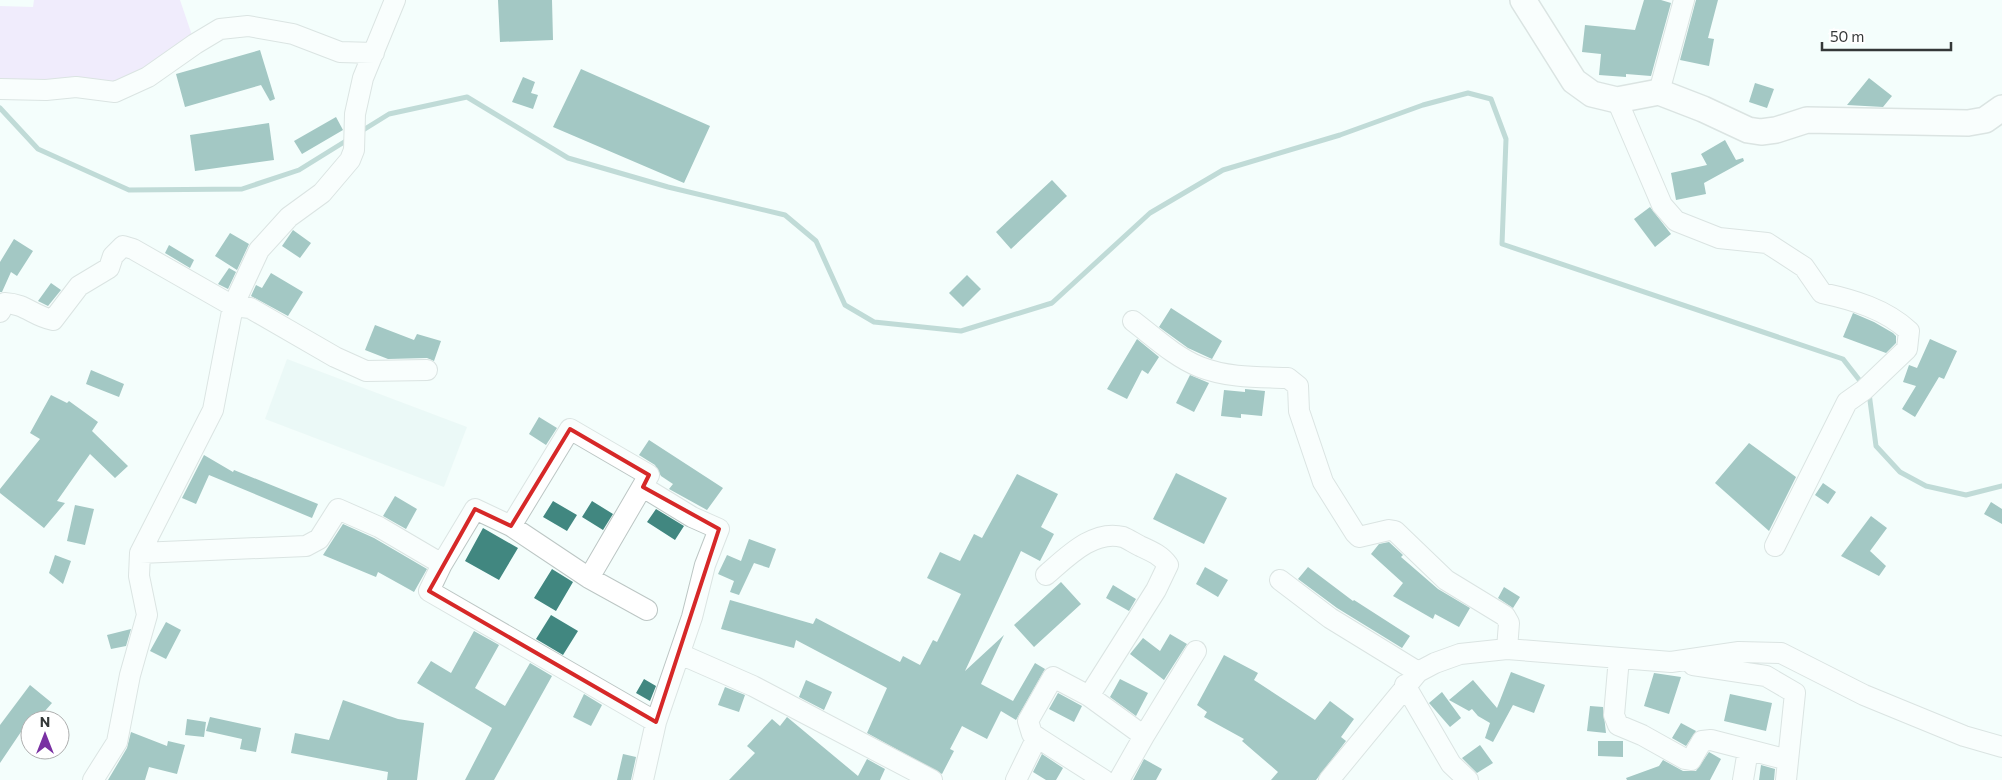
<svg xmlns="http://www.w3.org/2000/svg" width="2002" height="780" viewBox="0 0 2002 780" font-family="Commissioner,sans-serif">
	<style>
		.built { fill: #e1f4f1 }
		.green { fill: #ecd7fc }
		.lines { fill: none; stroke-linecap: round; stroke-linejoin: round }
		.stream { stroke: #80b2ac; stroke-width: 5 }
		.building { fill: #418780 }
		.minor-casing { stroke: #bcc6c4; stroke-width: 22 }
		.tertiary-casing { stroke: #bcc6c4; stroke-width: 28 }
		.minor { stroke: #fff; stroke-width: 20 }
		.tertiary { stroke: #fff; stroke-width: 25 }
		.marked { fill: none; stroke: #d62828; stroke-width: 4; stroke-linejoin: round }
	</style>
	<rect width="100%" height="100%" fill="#f4fefc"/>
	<!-- built -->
	<path class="built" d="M287 359 467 427 444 487 265 419Z"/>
	<!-- green -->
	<path class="green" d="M34 0H180L195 44 115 92 0 84V6L33 7Z"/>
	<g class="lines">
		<!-- stream -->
		<path class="stream" d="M0 108 38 149 129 190 242 189 299 170 349 139
			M360 132 389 114 467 97 568 158 668 187 785 215 816 241 845 305 874 322 961 331 1052 303 1150 213 1223 170 1340 135 1423 105 1468 93 1491 99 1506 139 1502 244 1843 359 1864 386
			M1869 393 1876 446 1900 472 1926 486 1966 495 2002 486"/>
	</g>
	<!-- building -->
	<path class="building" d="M498 0H552L553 40 500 42Z
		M1644 0H1661L1671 3 1651 76 1626 74V77L1599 75 1601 54 1582 52 1585 25 1635 30Z
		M1696 0H1718L1708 38 1714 39 1709 66 1680 60Z
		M260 50 275 99 270 101 261 85 185 107 176 74Z
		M581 69 710 126 684 183 553 127Z
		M523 77 535 82 531 93 538 95 533 109 512 102Z
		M1869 78 1892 96 1883 107 1847 105Z
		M1755 83 1774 89 1767 108 1749 102Z
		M336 117 343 130 302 154 294 141Z
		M269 123 274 160 195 171 190 135Z
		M1725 140 1736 160 1743 158 1744 161 1704 183 1706 194 1676 200 1671 173 1707 165 1701 154Z
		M1052 180 1067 196 1011 249 996 232Z
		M1650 207 1671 234 1655 247 1634 219Z
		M293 230 311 243 300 258 282 246Z
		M230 233 249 244 237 270 215 256Z
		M14 239 33 251 17 276 11 272 2 292H0V262Z
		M169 245 194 260 190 268 165 253Z
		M229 268 236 272 228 289 218 284Z
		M271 273 303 292 288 316 251 296 256 285 262 288Z
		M967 275 981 289 963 307 949 293Z
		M51 283 61 290 48 306 38 301Z
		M1171 308 1222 341 1212 359 1188 348 1159 327Z
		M1853 313 1874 322 1893 333 1896 336V343L1886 353 1843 337Z
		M375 325 414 340 417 334 441 341 434 361 427 358 388 359 365 350Z
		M1137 339 1159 357 1148 374 1142 370 1127 399 1107 389Z
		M1930 339 1957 351 1944 379 1939 377 1915 417 1902 409 1916 386 1903 382 1909 365 1917 368Z
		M91 370 124 384 119 397 86 384Z
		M1190 375 1209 383 1194 412 1176 403Z
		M1245 389 1265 391 1262 416 1241 414V418L1221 416 1224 390 1245 392Z
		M51 395 67 403 69 401 98 422 92 431 128 466 115 478 90 454 57 501 65 503 44 528 0 493V489L40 439 30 433Z
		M539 417 557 428 546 445 529 434Z
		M649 440 723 488 707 510 669 489 673 484 661 476 655 465 639 455Z
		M1749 443 1796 477 1769 531 1715 483Z
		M204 455 233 472 234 470 318 504 312 518 209 475 196 504 182 498Z
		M1176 473 1227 498 1204 544 1153 519Z
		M1017 474 1058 494 1041 527 1054 534 1040 561 1021 551 965 671 1004 635 981 684 1013 701 1035 663 1045 669 1016 720 1001 711 987 739 962 726 950 749 954 751 942 774 867 733 887 688 796 640 794 648 721 629 730 600 813 624 816 618 900 662 903 656 920 665 933 640 937 642 961 594 927 578 940 552 960 561 974 534 982 538Z
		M1823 483 1836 492 1828 504 1815 495Z
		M395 496 417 509 406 529 383 516Z
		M553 501 577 515 567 531 543 517Z
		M592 501 613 514 603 530 582 517Z
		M1991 502 2002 509V524L1984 514Z
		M75 505 94 509 85 545 67 541Z
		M656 509 684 526 675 540 647 522Z
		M1871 516 1887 528 1870 551 1886 566 1879 576 1841 556Z
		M343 524 374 538 427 569 414 592 378 572 376 577 323 555Z
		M483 528 518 548 499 580 465 561Z
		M749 539 776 549 769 568 754 563 739 595 730 592 734 581 718 574 727 555 741 561Z
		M1389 542 1403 555 1401 557 1438 589 1470 608 1459 627 1435 614 1433 619 1393 596 1403 583 1371 554 1379 544Z
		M55 555 71 561 63 584 49 573Z
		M1205 567 1228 580 1218 597 1196 584Z
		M1308 567 1353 601 1354 600 1410 636 1402 648 1337 608 1298 579Z
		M552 569 573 582 556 611 534 598Z
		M1061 582 1081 604 1034 647 1014 625Z
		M1113 585 1136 599 1129 611 1106 598Z
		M1504 587 1520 597 1513 608 1498 598Z
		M551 615 578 631 563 655 536 639Z
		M166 622 181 630 166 659 150 651Z
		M131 629 126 646 111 649 107 635Z
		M474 631 499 645 475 688 505 706 530 663 552 676 494 780H465L492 728 417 683 431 661 451 673Z
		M1170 634 1187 644 1164 680 1130 654 1143 638 1160 651Z
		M1224 655 1258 673 1254 680 1315 720 1330 701 1354 719 1341 737 1346 741 1316 780H1271L1278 772 1242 741 1244 739 1204 717 1207 712 1197 705Z
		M1511 672 1545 685 1534 713 1513 705 1493 742 1485 738 1490 723 1478 716 1472 709 1469 711 1449 700 1473 680 1497 708Z
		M1654 673 1681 677 1669 714 1644 706Z
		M644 679 656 686 650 701 636 693Z
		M1120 679 1148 693 1136 716 1110 697Z
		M806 680 832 692 824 710 799 697Z
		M30 685 52 703 37 720H31V717L0 763V725Z
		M725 687 745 695 739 712 718 705Z
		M1442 692 1461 718 1450 727 1429 703Z
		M1058 693 1082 706 1074 722 1049 709Z
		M584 694 602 705 591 726 573 717Z
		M1730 694 1772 703 1766 731 1724 721Z
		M343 700 398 719 424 723 417 780H387L388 772 291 753 295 733 329 740Z
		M1590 706 1603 707 1606 733 1587 731Z
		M210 717 261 728 256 752 240 749 242 739 206 731Z
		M787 717 858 776 867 759 885 769 880 780H729L755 753 747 746 772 719 780 726Z
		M187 719 206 722 204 737 185 735Z
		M1681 723 1696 731 1686 746 1672 738Z
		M131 732 167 746 168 741 185 745 177 774 149 767 145 780H108L127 748Z
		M1598 741H1623V757L1598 756Z
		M1480 745 1493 763 1477 773 1462 758Z
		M1709 752 1721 759 1710 780H1627L1626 778 1659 766 1663 760 1683 771H1696Z
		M623 754 636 757 631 780H617Z
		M1042 754 1063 768 1056 780H1046L1033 772Z
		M1144 759 1162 769 1156 780H1133Z
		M1761 765 1775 769 1774 780H1759Z"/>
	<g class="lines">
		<!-- minor casing -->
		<g class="minor-casing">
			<path id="minor" d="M0 89 46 90 76 87 115 92 148 77 195 44 220 29 248 26 293 34 340 52 374 53
				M1659 92 1684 0
				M1617 100 1662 205 1676 221 1719 238 1767 243 1804 267 1822 293C1854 300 1885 309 1909 331L1907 349 1864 390 1847 402 1775 546
				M0 312 5 303C26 304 33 316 53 320L79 286 109 268 113 256 123 246 133 249 233 306 250 308 335 357 366 371 427 370
				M1133 321C1154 337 1175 357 1200 367 1228 378 1258 377 1288 378L1298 386 1299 411 1323 482 1355 533 1359 537 1389 530 1395 531 1446 580 1505 616 1509 623 1507 649
				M643 487 692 517 719 529 705 565 692 617 656 722 643 780
				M511 526 570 429 649 475 589 578
				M140 553 306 546 319 539 338 509 379 527 442 564 429 591 656 722
				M442 564 475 509 511 526 589 578 647 610
				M1046 575C1066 558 1093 529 1123 537 1128 539 1134 543 1140 546 1151 551 1161 555 1168 565L1156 590 1089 696
				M1280 580 1330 618 1418 672
				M680 654 753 686 932 780
				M1619 658 1614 715 1618 725 1642 735 1685 759 1691 760 1702 741 1711 740 1788 760
				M1693 665 1766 676 1795 693 1786 780
				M1405 685 1451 764 1468 780
				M93 780 117 742 130 675 147 615 139 576 140 553 213 410 233 306 259 250 289 217 322 193 350 160 354 150 355 114 363 78 395 0
				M1016 780 1037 737
				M1104 780 1032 734 1028 721 1053 677 1089 696 1144 736 1196 651
				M1119 780 1144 736
				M1329 780 1418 672 1435 663 1460 654 1507 649 1671 662 1739 652 1781 653 1864 695 1964 736 2002 747
				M1743 780 1748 750"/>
		</g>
		<!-- tertiary casing -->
		<g class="tertiary-casing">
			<path id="tertiary" d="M1523 0 1574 81 1592 94 1617 100 1659 92 1703 109 1748 130 1761 132 1776 130 1807 120 1968 123 1985 120 2002 108"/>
		</g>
		<!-- minor -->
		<use href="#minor" class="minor"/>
		<!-- tertiary -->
		<use href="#tertiary" class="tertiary"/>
	</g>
	<!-- marked area -->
	<path d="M0 0H2002V780H0ZM570 429 649 475 643 487 719 529 656 722 429 591 475 509 511 526Z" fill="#f4fefc" fill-opacity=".55" fill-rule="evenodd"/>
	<path class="marked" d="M570 429 649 475 643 487 719 529 656 722 429 591 475 509 511 526Z"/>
	<!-- north arrow -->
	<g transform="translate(45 735)"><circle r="24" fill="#ffffff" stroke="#aeafaf"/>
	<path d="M0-4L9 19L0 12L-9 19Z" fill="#7930a2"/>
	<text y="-8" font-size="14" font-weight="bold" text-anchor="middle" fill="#343838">N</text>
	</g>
	<!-- scale -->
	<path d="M1822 42v8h129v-8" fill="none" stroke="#343838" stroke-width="2.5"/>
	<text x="1830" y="42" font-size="15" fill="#343838" stroke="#ffffff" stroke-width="4" paint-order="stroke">50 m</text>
</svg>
